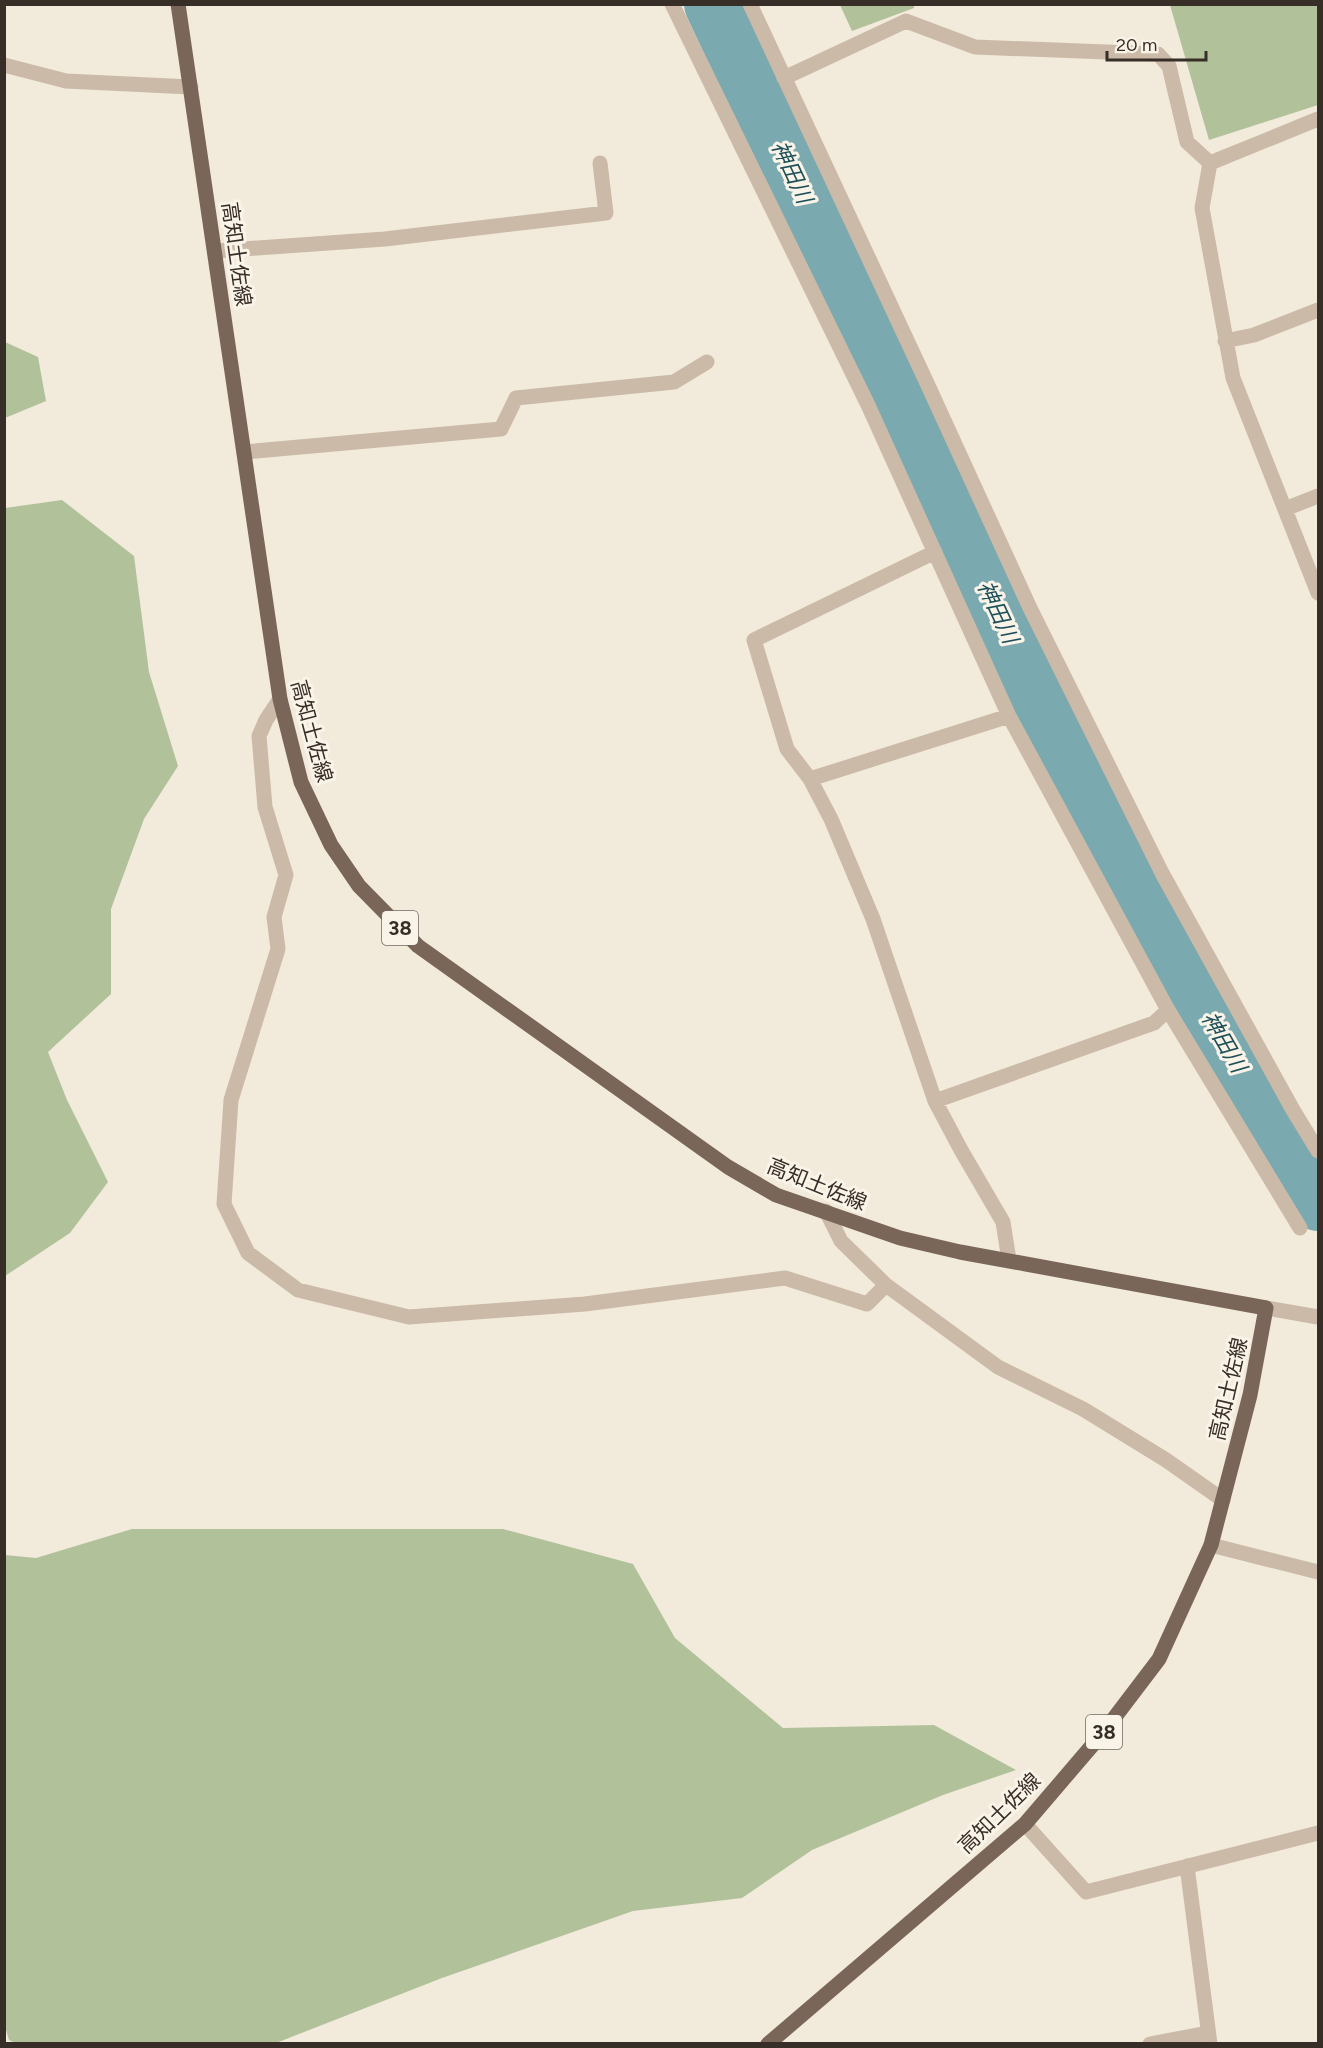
<svg xmlns="http://www.w3.org/2000/svg" width="1323" height="2048" viewBox="0 0 1323 2048" font-family="Figtree,'Noto Sans JP',sans-serif">
	<style>
		.green { fill: #b1c29b }
		.lines { fill: none; stroke-linecap: round; stroke-linejoin: round }
		.river { stroke: #7aa9b0; stroke-width: 60 }
		.minor { stroke: #cbbaa7; stroke-width: 15 }
		.major { stroke: #796659; stroke-width: 15 }
		.labels { text-anchor: middle; dominant-baseline: central; stroke-width: 6; stroke-linejoin: round; paint-order: stroke }
		.shield { fill: #faf3e8; stroke: #726962; stroke-width: 1.5 }
		.shield-label { font-size: 20px; font-weight: bold; fill: #372e28 }
		.street-label { font-size: 21px; fill: #372e28; stroke: #faf3e8 }
		.water-label { font-size: 22px; font-style: italic; fill: #1d5059; stroke: #faf3e8 }
	</style>
	<rect width="100%" height="100%" fill="#f2eadb"/>
	<!-- green -->
	<path class="green" d="M840 5H914V8L852 31Z
		M1170 5H1318V105L1209 140Z
		M5 342 38 357 46 401 5 418Z
		M62 500 134 556 149 672 178 766 144 819 111 909V994L48 1052 67 1100 108 1182 70 1233 5 1276V508Z
		M132 1529H503L633 1564 675 1638 783 1728 934 1725 1016 1770 943 1795 812 1850 742 1898 633 1911 442 1978 276 2043H15L9 2040 4 2023 5 1555 36 1558Z"/>
	<g class="lines">
		<!-- river -->
		<path class="river" d="M714 4 1049 723 1208 1015 1318 1201"/>
		<!-- minor -->
		<path class="minor" d="M672 4 868 405 1009 716
			M750 4 926 381 1030 608 1162 873 1293 1110 1318 1151
			M4 65 66 81 191 87
			M784 78 906 21 975 47 1158 54 1169 66 1187 142 1210 163
			M1318 119 1210 163 1202 208 1233 378 1318 593
			M215 251 385 239 606 213 600 163
			M1225 341 1254 335 1318 310
			M244 452 501 429 516 398 674 382 707 362
			M1285 509 1318 496
			M935 552 754 640 787 749 810 779 831 819 873 919 935 1101 961 1150 1003 1222 1009 1260
			M280 699 266 720 259 736 265 807 286 875 274 917 278 949 231 1100 224 1204 248 1253 298 1290 409 1317 585 1304 785 1278 867 1304 886 1285
			M810 779 1009 716 1168 1010 1300 1228
			M935 1101 1154 1023 1168 1010
			M826 1211 841 1241 886 1285 998 1367 1083 1409 1166 1460 1223 1500
			M1266 1308 1318 1317
			M1211 1545 1318 1572
			M1025 1824 1086 1892 1318 1833
			M1187 1866 1210 2044
			M1150 2044 1208 2033"/>
		<!-- major -->
		<path class="major" d="M178 4 280 699 301 782 331 845 359 886 418 946 728 1167 776 1195 900 1238 960 1252 1266 1308 1250 1395 1211 1545 1159 1659 1102 1734 1025 1824 768 2044"/>
	</g>
	<g class="labels">
		<!-- shield labels -->
		<g class="shield">
			<rect x="382" y="911" width="36" height="34" rx="4.5"/>
			<rect x="1086" y="1715" width="36" height="34" rx="4.5"/>
		</g>
		<g class="shield-label">
			<text x="400" y="928">38</text>
			<text x="1104" y="1732">38</text>
		</g>
		<!-- street labels -->
		<g class="street-label">
			<text transform="translate(237 254) rotate(82)">高知土佐線</text>
			<text transform="translate(312 731) rotate(75)">高知土佐線</text>
			<text transform="translate(817 1184) rotate(22)">高知土佐線</text>
			<text transform="translate(1228 1389) rotate(-77)">高知土佐線</text>
			<text transform="translate(999 1813) rotate(-44)">高知土佐線</text>
		</g>
		<!-- water labels -->
		<g class="water-label">
			<text transform="translate(792 172) rotate(65)">神田川</text>
			<text transform="translate(998 612) rotate(65)">神田川</text>
			<text transform="translate(1224 1042) rotate(60)">神田川</text>
		</g>
	</g>
	<!-- border -->
	<rect width="1323" height="2048" fill="none" stroke="#372e28" stroke-width="12"/>
	<!-- scale -->
	<path d="M1107 51v9h99v-9" fill="none" stroke="#372e28" stroke-width="3"/>
	<text x="1116" y="51" font-size="18" fill="#372e28" stroke="#faf3e8" stroke-width="4.5" paint-order="stroke">20 m</text>
</svg>
